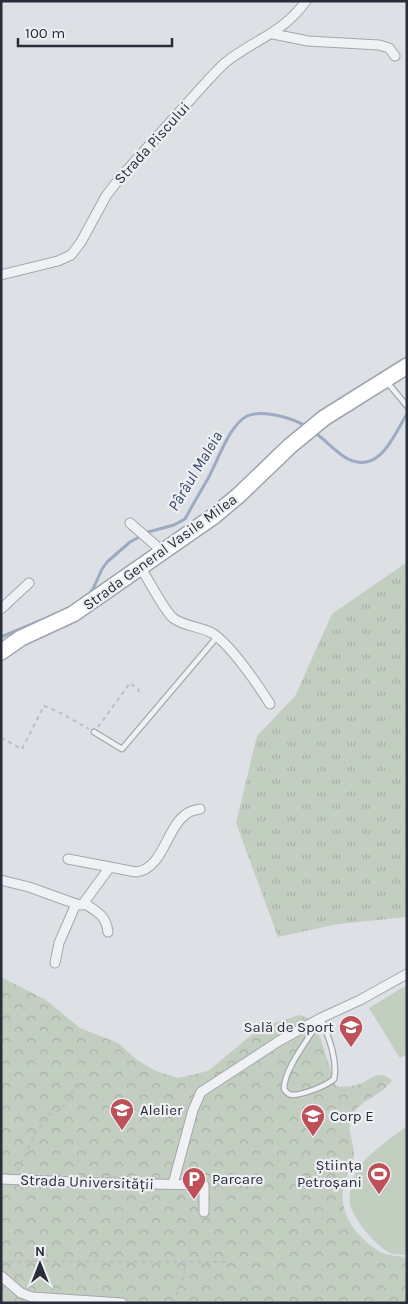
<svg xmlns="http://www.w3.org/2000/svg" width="408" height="1304" viewBox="0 0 408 1304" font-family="Karla,sans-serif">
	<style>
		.grass { fill: url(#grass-tufts) }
		.forest { fill: url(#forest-crowns) }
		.park { fill: #c2cec0 }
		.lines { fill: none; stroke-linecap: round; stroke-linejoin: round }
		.stream { stroke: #9cabc1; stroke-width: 3 }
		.service-casing { stroke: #a3a7ae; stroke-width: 7 }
		.minor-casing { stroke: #a3a7ae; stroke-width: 11 }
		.primary-casing { stroke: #9ea4af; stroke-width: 18 }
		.path { stroke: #bcbec4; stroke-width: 2; stroke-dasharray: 4 4; stroke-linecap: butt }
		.service { stroke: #f0f1f4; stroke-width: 4.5 }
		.minor { stroke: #f0f1f4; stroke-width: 9 }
		.primary { stroke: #fff; stroke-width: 15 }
		.labels { text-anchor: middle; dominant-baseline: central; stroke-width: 4.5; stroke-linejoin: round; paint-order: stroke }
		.street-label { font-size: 15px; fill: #292e3a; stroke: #edeff3 }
		.poi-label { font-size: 15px; fill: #292e3a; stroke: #edeff3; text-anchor: start }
		.water-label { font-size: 16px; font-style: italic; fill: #384a69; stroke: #edeff3 }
	</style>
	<defs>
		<pattern id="grass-tufts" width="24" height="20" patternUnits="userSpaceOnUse" patternTransform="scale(1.25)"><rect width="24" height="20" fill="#c2cec0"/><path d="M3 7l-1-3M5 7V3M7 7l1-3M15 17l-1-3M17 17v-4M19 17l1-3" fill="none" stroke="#a7b1a6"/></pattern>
		<pattern id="forest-crowns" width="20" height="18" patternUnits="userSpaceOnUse" patternTransform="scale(1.25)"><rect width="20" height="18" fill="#c2cec0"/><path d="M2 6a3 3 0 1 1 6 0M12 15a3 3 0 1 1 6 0" fill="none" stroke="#a7b1a6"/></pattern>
	</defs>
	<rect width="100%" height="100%" fill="#dde0e5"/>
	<!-- grass -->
	<path class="grass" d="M407 562V917L338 924 278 937 236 823 257 736 295 696 332 614Z"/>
	<!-- forest -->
	<path class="forest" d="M1 977 46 1000 80 1028 118 1043 137 1060 156 1071 178 1078 208 1071 260 1028 299 1015 308 1018 320 1037 336 1086C345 1087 355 1087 364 1082 376 1076 379 1071 392 1080 383 1095 363 1098 353 1114 345 1129 354 1140 354 1155 354 1165 347 1174 344 1183 337 1211 355 1236 377 1250 386 1256 397 1256 407 1257V1303H226L221 1301 216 1303H1Z"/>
	<!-- park -->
	<path class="park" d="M407 985V1054L400 1058 369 1008Z
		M407 1126V1255C401 1254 393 1255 388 1252 375 1244 353 1219 350 1204 348 1195 353 1178 357 1170 364 1157 395 1135 407 1126Z"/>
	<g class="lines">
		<!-- stream -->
		<path class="stream" d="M314 432C326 440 335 452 348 459 380 475 394 434 407 414
			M87 596 93 589 102 569 107 562 130 542 148 532 174 525 185 519C192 506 199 494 206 482 217 464 228 426 247 416 263 409 293 418 307 427
			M1 637 47 618"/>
		<!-- service casing -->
		<g class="service-casing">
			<path id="service" d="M387 382 407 406
				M94 732 122 749 217 637
				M321 1018C328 1036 338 1059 334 1079 326 1086 305 1094 293 1095 289 1095 286 1092 284 1089 284 1068 311 1036 321 1018Z"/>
		</g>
		<!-- minor casing -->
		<g class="minor-casing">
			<path id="minor" d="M273 34 308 41 379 45 389 48 395 56
				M1 275 58 261 71 255 81 242 106 196 119 179 209 79C215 73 220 67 226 62 255 39 282 34 306 1
				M130 523 162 551
				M140 567C149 580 163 609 173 618 185 627 200 626 212 633 231 645 258 685 270 704
				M1 609 29 583
				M68 859 136 872C163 869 166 829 185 815 189 811 195 810 200 809
				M1 880 29 887 76 904 82 905 110 867
				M84 903C97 912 106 915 108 932
				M55 963 59 943 76 904
				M1 1179 98 1183 204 1185V1212
				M173 1184 193 1110 201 1092 279 1041 321 1018 360 1000 407 974
				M1 1276 21 1293 32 1297 122 1303"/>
		</g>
		<!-- primary casing -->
		<g class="primary-casing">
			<path id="primary" d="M1 652 21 638 73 614 214 516 239 495 290 446 324 418 407 366"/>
		</g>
		<!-- path -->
		<path class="path" d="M98 727 130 683 139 690 138 692
			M1 738 22 749 44 706 57 711 89 729
			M18 1171C25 1152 35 1134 46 1118 49 1113 55 1113 59 1110 69 1102 73 1091 78 1079
			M37 1261 228 1262
			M1 1262 37 1261 29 1262
			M173 1303 183 1279 186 1263"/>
		<!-- service -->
		<use href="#service" class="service"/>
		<!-- minor -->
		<use href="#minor" class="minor"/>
		<!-- primary -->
		<use href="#primary" class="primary"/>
	</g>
	<!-- icons -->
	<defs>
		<g id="university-pin" transform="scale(1.25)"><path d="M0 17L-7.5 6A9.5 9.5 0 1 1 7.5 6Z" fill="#bd5058" stroke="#edeff3"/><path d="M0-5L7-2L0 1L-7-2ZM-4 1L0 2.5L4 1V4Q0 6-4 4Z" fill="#fff"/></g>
		<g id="stadium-pin" transform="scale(1.25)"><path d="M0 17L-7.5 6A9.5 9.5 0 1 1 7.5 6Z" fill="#bd5058" stroke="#edeff3"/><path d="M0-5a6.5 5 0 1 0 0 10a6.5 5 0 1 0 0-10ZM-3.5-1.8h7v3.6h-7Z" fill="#fff"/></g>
		<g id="parking-pin" transform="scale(1.25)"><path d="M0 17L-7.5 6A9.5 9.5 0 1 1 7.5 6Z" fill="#bd5058" stroke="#edeff3"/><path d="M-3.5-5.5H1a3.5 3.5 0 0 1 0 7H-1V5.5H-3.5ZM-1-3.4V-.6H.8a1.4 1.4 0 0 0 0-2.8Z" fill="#fff"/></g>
	</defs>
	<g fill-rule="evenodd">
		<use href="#university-pin" x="351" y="1027"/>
		<use href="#university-pin" x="122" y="1110"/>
		<use href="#university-pin" x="313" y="1116"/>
		<use href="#stadium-pin" x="379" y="1174"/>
		<use href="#parking-pin" x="194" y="1179"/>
	</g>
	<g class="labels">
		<!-- street labels -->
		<g class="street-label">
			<text transform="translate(152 143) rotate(-48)">Strada Piscului</text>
			<text transform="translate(160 552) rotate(-36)">Strada General Vasile Milea</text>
			<text transform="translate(87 1182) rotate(2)">Strada Universității</text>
		</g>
		<!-- poi labels -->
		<g class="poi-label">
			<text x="334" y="1027" text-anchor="end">Sală de Sport</text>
			<text x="140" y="1110">Alelier</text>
			<text x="330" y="1116">Corp E</text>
			<text x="362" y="1165" text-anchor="end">Știința<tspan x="362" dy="17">Petroșani</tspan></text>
			<text x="212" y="1179">Parcare</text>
		</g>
		<!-- water labels -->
		<g class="water-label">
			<text transform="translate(195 471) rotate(-59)">Pârâul Maleia</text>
		</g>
	</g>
	<!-- border -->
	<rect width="408" height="1304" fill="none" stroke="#292e3a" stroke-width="5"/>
	<!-- north arrow -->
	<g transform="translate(40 1264)" stroke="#edeff3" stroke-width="4" paint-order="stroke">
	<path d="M0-4L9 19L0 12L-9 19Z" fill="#292e3a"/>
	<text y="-8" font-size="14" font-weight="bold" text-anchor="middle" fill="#292e3a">N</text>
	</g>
	<!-- scale -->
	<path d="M18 38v8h154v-8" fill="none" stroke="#292e3a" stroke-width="2.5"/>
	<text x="25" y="38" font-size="15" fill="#292e3a" stroke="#edeff3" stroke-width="4" paint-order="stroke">100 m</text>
</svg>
